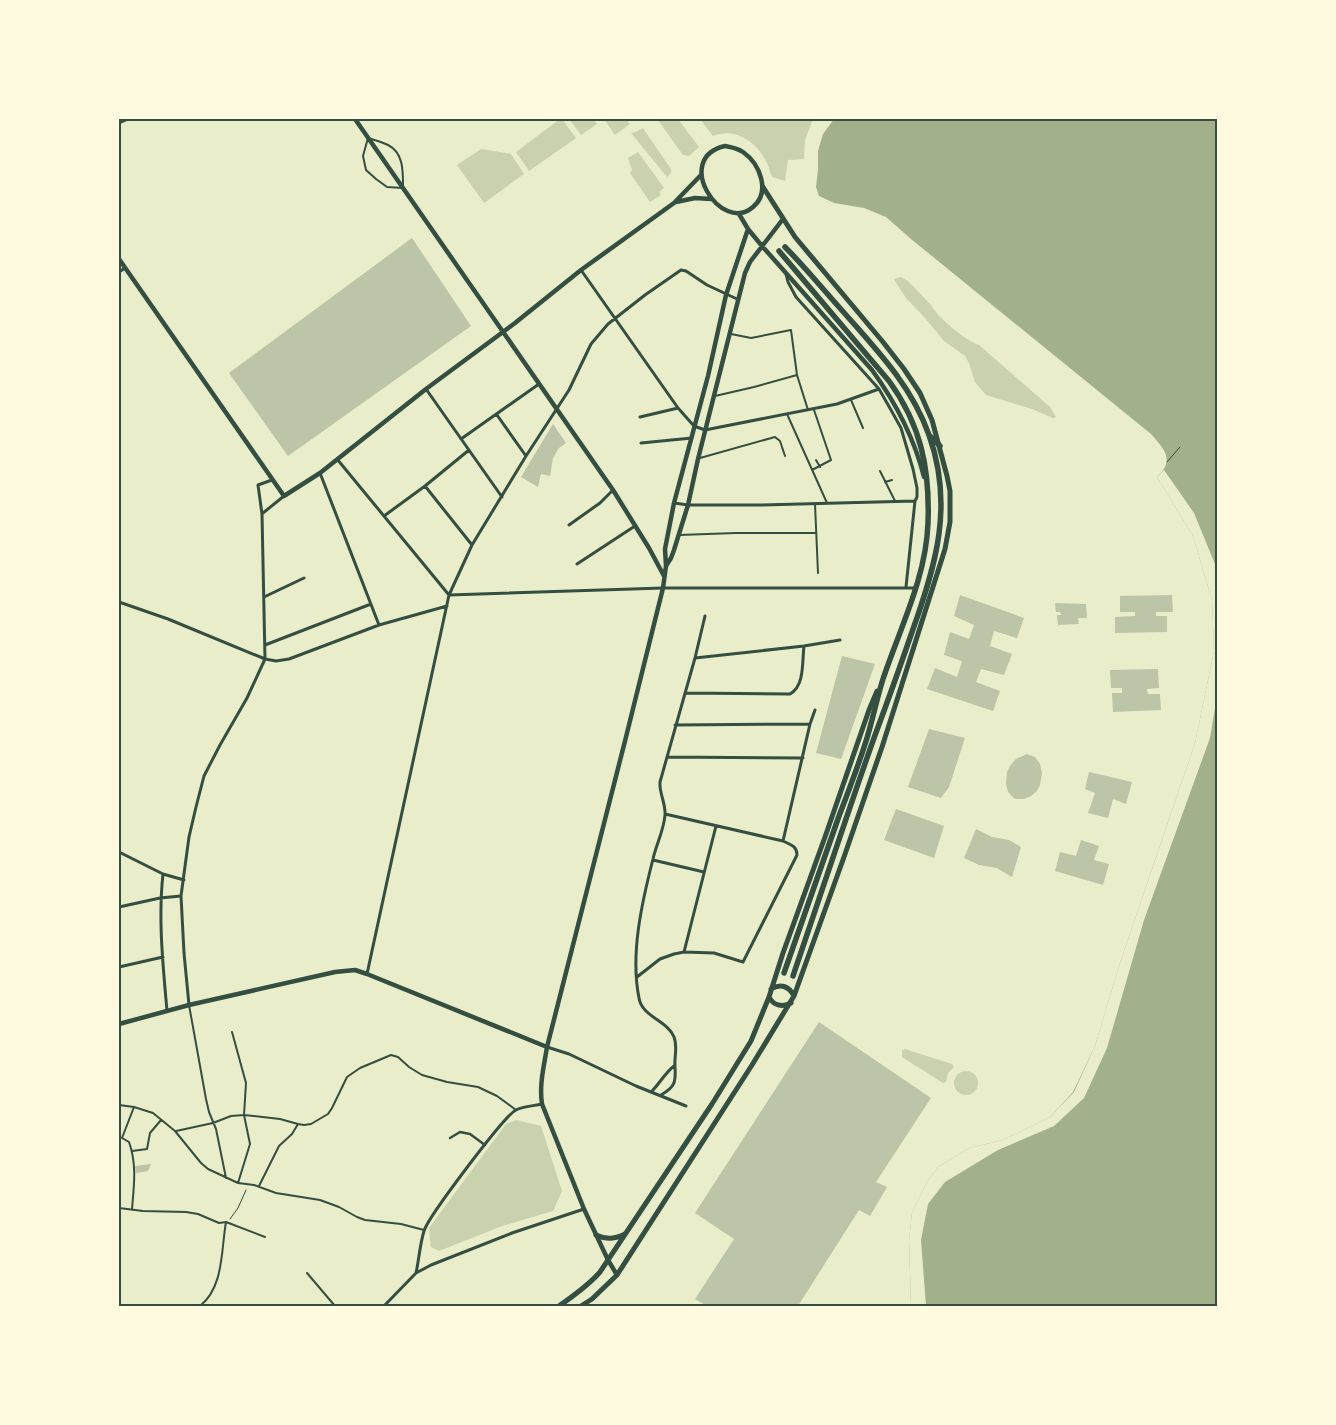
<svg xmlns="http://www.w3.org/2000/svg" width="1336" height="1425" viewBox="0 0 1336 1425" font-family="Roboto,sans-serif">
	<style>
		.green { fill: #cad2ad }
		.water { fill: #a3b18a }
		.pier { fill: #e9edc9 }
		.building { fill: #bcc5a7 }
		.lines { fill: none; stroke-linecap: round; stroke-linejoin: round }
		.path { stroke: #344e41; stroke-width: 1 }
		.service { stroke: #344e41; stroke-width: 2 }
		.pedestrian { stroke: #344e41; stroke-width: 2.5 }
		.minor { stroke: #344e41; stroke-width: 3 }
		.tertiary { stroke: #344e41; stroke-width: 4.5 }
		.primary { stroke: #344e41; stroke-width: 5 }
		.trunk { stroke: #344e41; stroke-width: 5.5 }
		.neatline { fill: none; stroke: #344e41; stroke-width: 2 }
	</style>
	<rect width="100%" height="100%" fill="#e9edc9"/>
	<!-- green -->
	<path class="green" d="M560 119H562L576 138 529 171 516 152Z
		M569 119H593L597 124 581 135Z
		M604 119H626L630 124 615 135Z
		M657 119H678L699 147 689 156 683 155Z
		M700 119H813L805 140 804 159 788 160 785 181 772 177C770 173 769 167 767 163 757 142 735 127 713 136Z
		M643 128 671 169V173L667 177 631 133 636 132Z
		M481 149 511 154 524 174 484 203 457 165Z
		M638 152 664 188 659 192 661 195 650 202 630 173 632 170 628 158Z
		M901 277 908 281 931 305C936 316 967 342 979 345L1050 407 1056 417 1053 418 1032 409 986 395 975 382 969 363 965 356 944 341 925 318 906 298 895 281 894 279Z
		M905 1049 952 1064 954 1067 948 1073 946 1082 943 1083 902 1057V1051Z
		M954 1083a12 12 0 1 1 24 0a12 12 0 1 1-24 0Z
		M516 1120 541 1126 562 1191 553 1211 502 1226 439 1251 431 1247 429 1228 506 1124Z"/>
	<!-- water -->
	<path class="water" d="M834 119H1217V1306H911L909 1241 912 1213 927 1182 938 1167 969 1148 1003 1140 1050 1117 1073 1092 1095 1046 1120 963 1195 743 1214 651 1212 600 1193 536 1157 477C1175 460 1165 450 1151 434L911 239 886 217 864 208 834 203 819 196 816 187 818 170V151L823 134Z"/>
	<!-- pier -->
	<path class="pier" d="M1164 470 1194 513 1217 569V696L1210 738 1144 920 1107 1048 1084 1098 1054 1126 998 1150 945 1182 928 1204 921 1240 926 1306H911L909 1241 912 1213 927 1182 938 1167 969 1148 1003 1140 1050 1117 1074 1092 1095 1046 1120 963 1195 743 1214 651 1212 600 1193 536 1157 477Z"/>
	<!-- building -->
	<path class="building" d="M412 238 471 326 288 456 229 373Z
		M553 424 566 443 559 448 553 458 550 476 541 474 538 487 521 477Z
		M960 595 1024 618 1017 638 994 631 990 646 1012 654 1004 675 981 669 976 682 1000 691 993 711 927 689 935 668 957 677 962 661 944 655 950 632 969 639 974 625 954 616Z
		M1172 595 1173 612H1156V616H1167V632L1115 633V617L1135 616V612H1120V596Z
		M1055 603 1086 604 1087 618H1078L1079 624 1058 625 1057 615H1061L1060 612H1056Z
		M842 656 875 664 841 759 816 753Z
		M1158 669 1159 688 1147 689 1148 694H1160L1161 710 1113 712 1112 693H1122V688H1111L1110 670Z
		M929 729 965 738 949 787 941 798 908 787Z
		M1027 754 1035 757 1040 764 1042 773 1040 785 1037 791 1031 796 1024 799H1015L1008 792 1006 784 1007 772 1010 766 1016 759Z
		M1089 772 1132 782 1126 804 1113 799 1108 818 1088 813 1095 793 1085 789Z
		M896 809 944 826 934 858 884 840Z
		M976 829 992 837 1009 840 1021 847 1012 877 997 868 979 865 964 858Z
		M1081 840 1099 846 1094 860 1109 864 1103 885 1055 871 1060 852 1076 856Z
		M819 1022 931 1098 876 1182 887 1187 870 1216 859 1210 798 1306H707L695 1299 734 1239 695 1213Z
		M151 1164 148 1171 136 1173 135 1166Z"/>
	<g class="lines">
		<!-- path -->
		<path class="path" d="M1167 462 1180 447
			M230 1219 238 1208 246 1190"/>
		<!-- service -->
		<path class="service" d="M368 138C375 140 382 142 388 145 404 153 403 172 403 188L387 187 376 179 366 170 363 156Z
			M731 334 751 338 791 330 797 375 808 410
			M715 396 754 387 797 375
			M851 400 863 428
			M787 414 827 503
			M700 458 775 437 780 441 785 456
			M816 460 820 467
			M812 470 831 460 814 410
			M880 471 895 501
			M885 482 892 480
			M815 504 818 573
			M679 535 736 533H816
			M189 1005 206 1099 209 1112 216 1129 226 1178
			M232 1032 246 1083 244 1115 250 1144 238 1183
			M119 1105 134 1107 153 1113 175 1131 201 1163 208 1169 238 1183 254 1185 276 1193 320 1200 339 1207 357 1217 365 1220 401 1224 424 1230
			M176 1131 213 1123 231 1116 244 1115 280 1119 298 1124
			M132 1151 147 1149 150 1133 161 1120
			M259 1186 279 1146 292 1134 298 1124 304 1125 311 1124 328 1114 332 1108 347 1077 360 1068 391 1055 398 1057 409 1067 422 1075 447 1082 478 1087 497 1096 516 1110
			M119 1208 143 1211 186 1212 198 1214 219 1223 226 1222 265 1237
			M132 1209C134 1186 137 1164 129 1142L122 1138 134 1107
			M307 1273 335 1306
			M200 1306C224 1287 221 1250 226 1222"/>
		<!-- pedestrian -->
		<path class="pedestrian" d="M450 1138 460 1132 470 1134 485 1145"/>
		<!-- minor -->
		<path class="minor" d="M119 123 128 119
			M581 270 678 408 694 426 705 430 837 404 879 389
			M119 272 125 268
			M786 274 788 282 796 297 879 389 891 410 901 428 913 469 917 488V497L915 501 906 587
			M426 389 502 497
			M497 415 526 456
			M640 417 678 408
			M461 439 539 384
			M641 443 692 438
			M337 459 449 595
			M320 473 379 625
			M425 486 472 545
			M674 503 688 505H760L915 501
			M263 513 284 496
			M384 516 425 486 469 450
			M569 525 600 503 613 490
			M577 564 635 526
			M449 595 663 588H916
			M264 597 304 578
			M119 602 168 619 265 659 276 661 289 659 379 625 447 606
			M265 645 371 604
			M695 658 804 646 840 640
			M685 693 790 694C805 686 802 661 804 646
			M675 725 810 724
			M667 757 803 758
			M783 841 810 724 815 710
			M119 852 163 874 184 880
			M653 860 704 872
			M163 874C158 919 163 965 167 1011
			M119 907 160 898 181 896
			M684 952 716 826
			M119 967 163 957
			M367 974 449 595 472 545 526 456 569 390 591 344 608 324 645 295 681 270 686 271 707 285 737 299
			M637 977 660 959 674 954 684 952 714 953 743 962 797 855C797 846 791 845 783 841L665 814
			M189 1005 184 953 181 896 189 837 196 807 204 776 220 745 247 698 265 659 262 514 258 485 272 480
			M547 1047 569 1054 636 1086 686 1106
			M652 1091C660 1083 665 1073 674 1066
			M661 1095C675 1087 676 1082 675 1067 674 1057 678 1047 674 1037 667 1020 642 1017 639 998 630 954 642 902 653 859 656 845 664 830 665 815 666 804 659 793 660 782L695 658 705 616
			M416 1273C419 1259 420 1244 424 1231 428 1217 504 1116 516 1110 523 1106 534 1106 542 1104
			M384 1306 416 1273 431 1265 512 1233 584 1209"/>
		<!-- tertiary -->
		<path class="tertiary" d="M355 119 613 490 649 548 664 576
			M725 146C731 147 737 148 743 152 760 164 771 192 753 207 721 235 672 158 725 146Z
			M676 202 695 198 711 199
			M739 214 748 229 762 246 872 370C896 403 914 437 924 477
			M119 259 284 496 320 473 426 389 515 323 581 270 674 203 701 175
			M666 566 671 558 674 550 688 505 698 459 745 273 750 262 783 219
			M119 1024 189 1005 335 972 355 970 367 974 547 1047
			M617 1275 608 1260 584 1209 542 1104C539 1085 544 1066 547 1047L625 741 663 588 666 566 665 549 674 503 708 376 726 295 748 229"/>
		<!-- primary -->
		<path class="primary" d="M771 989C780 983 789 986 794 996
			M769 997C773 1005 782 1008 791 1003
			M596 1235C607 1240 615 1239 625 1234
			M559 1306C573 1296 588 1286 600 1272L712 1104 751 1041 769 997 783 953 825 837 869 710 877 691
			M581 1306 592 1299 617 1275 752 1065 794 996 844 857 882 747 945 549 950 522V491L947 476 932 420 920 393 904 369 883 342 795 237 763 187"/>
		<!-- trunk -->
		<path class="trunk" d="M785 247C804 266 821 287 839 307 874 347 911 384 929 435 954 505 936 565 912 632 900 667 887 703 874 738 846 817 820 897 793 976
			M779 251 889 381C921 425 930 469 928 523 926 578 900 628 883 679 877 698 873 718 867 738 859 764 849 790 839 816 821 868 802 921 784 973
			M931 437 940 446"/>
	</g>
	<!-- border -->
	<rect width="1336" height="1425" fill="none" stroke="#fefae0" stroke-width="240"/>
	<rect x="120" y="120" width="1096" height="1185" class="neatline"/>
</svg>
